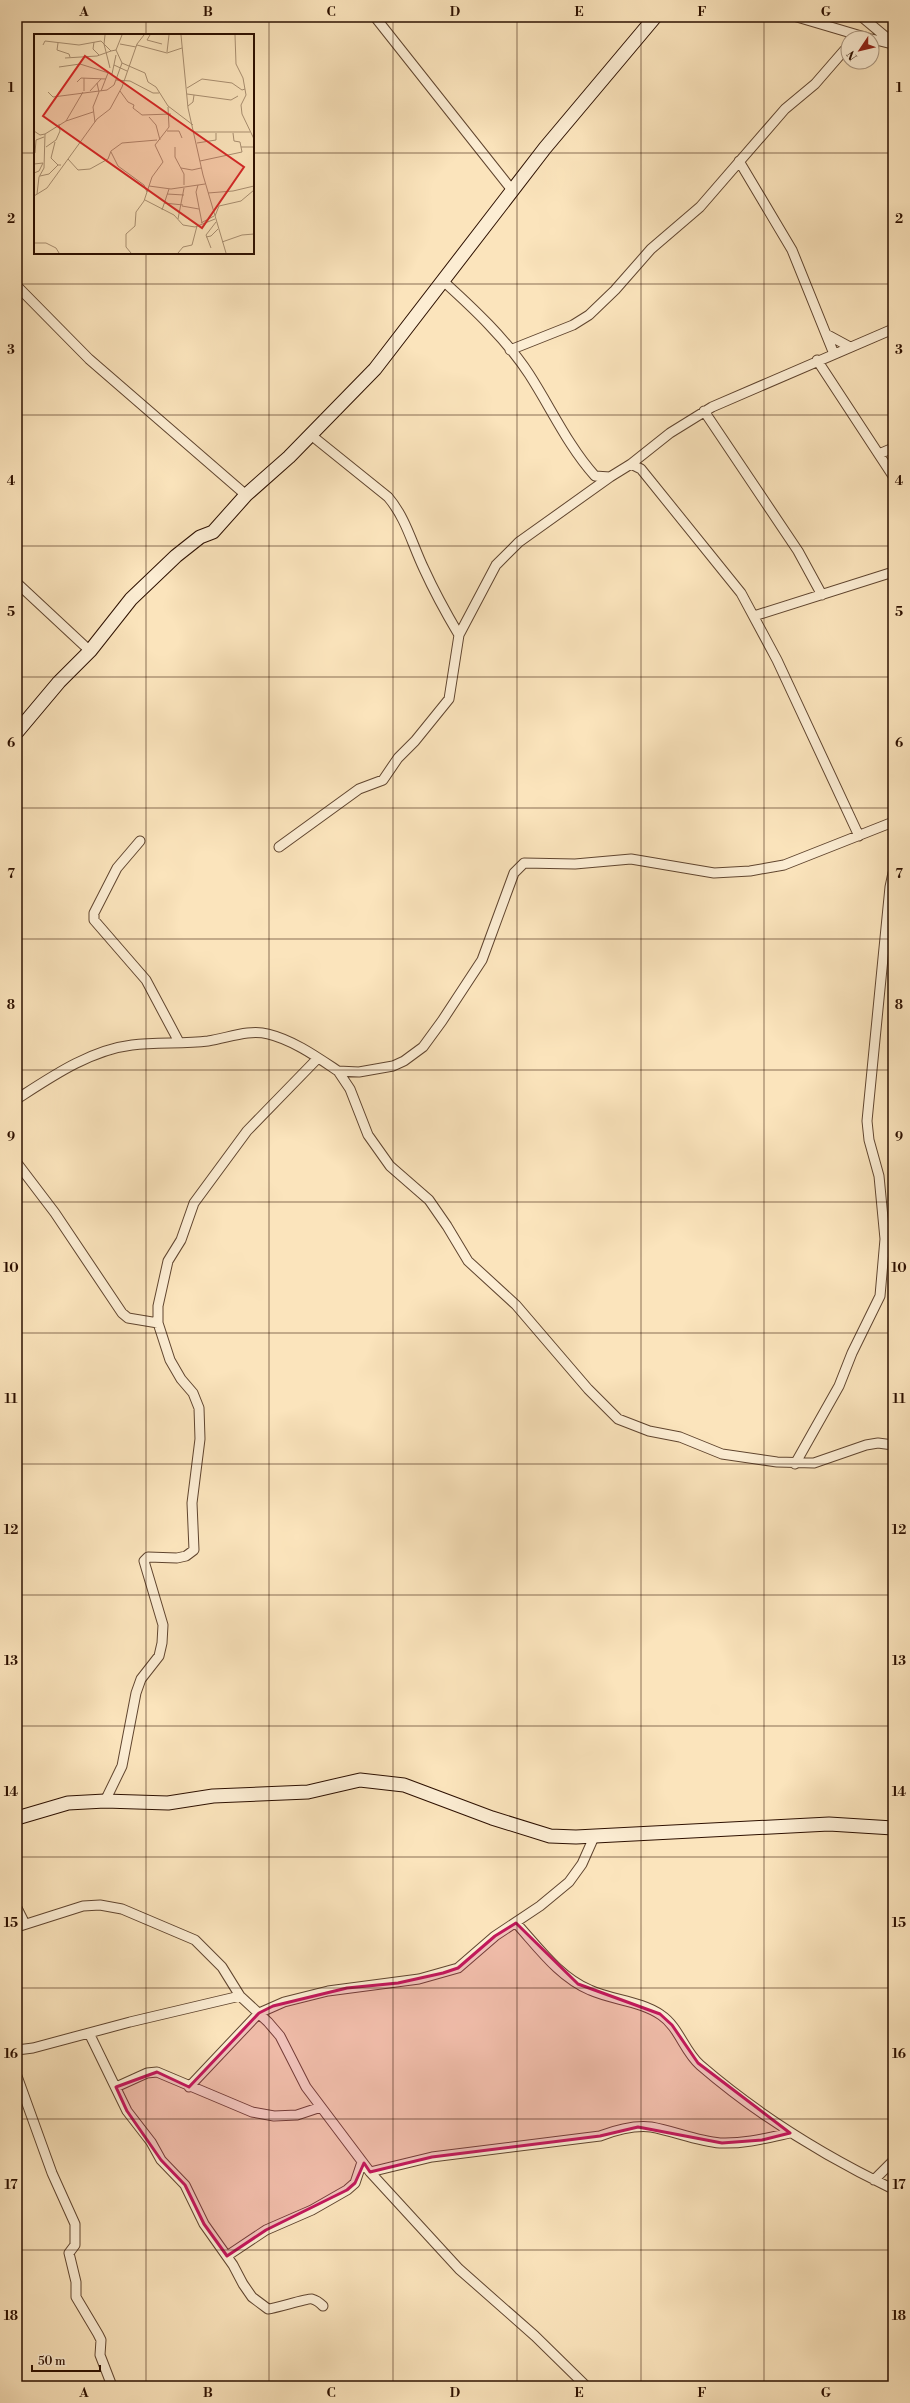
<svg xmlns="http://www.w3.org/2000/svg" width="910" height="2403" viewBox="0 0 910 2403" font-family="'Libre Bodoni',serif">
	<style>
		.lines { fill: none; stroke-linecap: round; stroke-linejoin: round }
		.street-casing { stroke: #60452f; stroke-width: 11 }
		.secondary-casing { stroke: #2d1000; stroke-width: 15 }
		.street { stroke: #fcedd3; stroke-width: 9 }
		.secondary { stroke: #fcedd3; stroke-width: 13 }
		.marked { fill: #c2185b; fill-opacity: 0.2; stroke: #c2185b; stroke-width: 3; stroke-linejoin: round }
		.grid { fill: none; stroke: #2d1000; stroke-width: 1; stroke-opacity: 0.55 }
		.inset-road { fill: none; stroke: #a98f71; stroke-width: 1 }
		.view { fill: #d62828; fill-opacity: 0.15; stroke: #d62828; stroke-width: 2 }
		.inset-edge { fill: none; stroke: #2d1000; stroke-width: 2 }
		.neatline { fill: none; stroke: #2d1000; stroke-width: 1.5 }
		.grid-label { font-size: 13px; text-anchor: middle; font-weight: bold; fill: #2d1000 }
	</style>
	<rect width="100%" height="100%" fill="#fbe4bc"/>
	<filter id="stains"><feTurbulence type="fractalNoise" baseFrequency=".005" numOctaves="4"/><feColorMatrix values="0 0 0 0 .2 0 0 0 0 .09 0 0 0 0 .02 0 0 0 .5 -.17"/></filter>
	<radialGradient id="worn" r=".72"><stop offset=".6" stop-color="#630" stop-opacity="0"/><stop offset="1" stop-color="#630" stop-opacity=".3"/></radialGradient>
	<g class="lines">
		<!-- street casing -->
		<g class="street-casing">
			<path id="street" d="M375 17 512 190
				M797 17 868 38
				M862 17 893 43
				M872 39 892 44
				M739 161 792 250 834 354
				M442 280C473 308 506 339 529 374 551 408 568 446 595 476L610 477 631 464 641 469 741 593 777 660 859 836
				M17 286 89 359 246 495
				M826 334 850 347
				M510 350 573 325 589 315 615 290 651 249 700 207 785 109 815 84 848 46
				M817 360 893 476
				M704 411 798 551 822 595
				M311 435 388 497C406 518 412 544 424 569 434 591 446 613 459 635
				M879 454 893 448
				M631 464 670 433 712 407 893 329
				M17 583 90 651
				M754 616 893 572
				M140 841 117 868 94 913V920L146 980 179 1042
				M279 847 359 789 383 780 398 758 415 741 449 699 459 635 496 565 519 542 610 477
				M338 1071 350 1089 368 1135 390 1166 429 1200 447 1226 468 1261 516 1305 588 1389 618 1419 649 1431 680 1437 722 1454 777 1462 814 1463 866 1445 878 1443 893 1445
				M17 1099C51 1077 90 1050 132 1045 157 1042 183 1044 208 1041 228 1038 249 1029 268 1034 293 1040 317 1057 338 1071L359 1072 393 1066 404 1061 423 1047 442 1021 482 960 514 873 524 863 575 864 631 859 714 873 750 871 784 865 893 822
				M17 1163 55 1213 122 1313 128 1318 158 1323
				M795 1464 839 1386 852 1353 880 1296 885 1239 879 1176 869 1140 867 1121 890 887 893 873
				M105 1801 122 1766 136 1693 141 1679 159 1656 162 1643 163 1625 144 1561 148 1557 177 1558 186 1556 194 1550 192 1503 200 1439 199 1408 193 1393 181 1379 170 1360 158 1323V1306L168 1261 181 1240 194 1203 247 1131 318 1058
				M17 1908 25 1924
				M516 1923C538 1947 559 1977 590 1990 612 2000 641 2001 661 2015 679 2027 684 2051 700 2065 758 2115 824 2156 893 2189
				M17 1927 83 1906 100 1905 122 1909 195 1940 222 1967 240 1996 268 2022 280 2036 306 2087 370 2172 459 2269 535 2336 586 2386
				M89 2033 127 2111 151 2142 161 2160 185 2185 204 2224 233 2265 243 2284 252 2297 268 2309C277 2308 308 2298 312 2299 316 2300 320 2303 323 2306
				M17 2050 33 2048 130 2022 240 1996
				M17 2076 52 2173 75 2224V2245L69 2253 76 2282V2297L98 2334 101 2340 100 2355 112 2386
				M116 2087 147 2073 157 2072 252 2112 274 2116 297 2115 321 2107
				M189 2087 259 2013 284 2002 328 1991 419 1979 458 1968 495 1936 540 1906 569 1882 582 1864 594 1837
				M370 2172 432 2157 600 2136C616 2130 634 2125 651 2127 674 2131 697 2141 720 2143 744 2144 767 2138 790 2133
				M874 2180 893 2161
				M227 2256 266 2230 312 2210 347 2190 355 2183 362 2162"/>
		</g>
		<!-- secondary casing -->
		<g class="secondary-casing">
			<path id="secondary" d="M17 732 59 682 90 651 131 599 176 556 200 537 213 532 246 495 289 457 375 369 545 148 655 17
				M17 1818 68 1803 105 1801 168 1803 213 1796 308 1792 360 1780 404 1785 492 1818 550 1836 576 1837 829 1824 893 1828"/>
		</g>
		<!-- street -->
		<use href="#street" class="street"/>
		<!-- secondary -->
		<use href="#secondary" class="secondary"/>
	</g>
	<!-- marked area -->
	<path class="marked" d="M516 1923 578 1984 660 2014 672 2025 698 2063 790 2133 762 2140 722 2143 638 2127 600 2136 432 2157 370 2172 364 2163 355 2183 347 2190 266 2230 227 2256 204 2224 185 2185 161 2160 127 2111 116 2087 157 2072 189 2087 259 2013 273 2006 347 1988 398 1983 443 1973 458 1968 495 1936Z"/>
	<!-- grid -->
	<path class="grid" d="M146 17V35M269 17V2386M393 17V2386M517 17V2386M641 17V2386M764 17V2386M17 153H35M253 153H893M146 253V2386M17 284H893M17 415H893M17 546H893M17 677H893M17 808H893M17 939H893M17 1070H893M17 1202H893M17 1333H893M17 1464H893M17 1595H893M17 1726H893M17 1857H893M17 1988H893M17 2119H893M17 2250H893"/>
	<!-- overview -->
	<g transform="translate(34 34)">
		<rect width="220" height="220" fill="#fbe4bc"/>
		<path class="inset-road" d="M71 1 70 10 76 34M88 1 82 16 88 29 111 39 114 48 122 53 134 72 159 91M116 1 113 6 128 10M147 1 154 74 169 141 192 219M201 1 202 30 209 44 212 61 207 71 208 80 220 105M60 8 59 15 65 21M24 9 23 16 35 20 36 23M86 10 102 13M9 11 11 7 45 11 67 7 77 17 82 16M103 11 133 19 148 14M133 18 135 1M31 24 63 22 77 17M80 31 93 37M25 33 46 30 78 40 82 21M82 46 96 47 119 59H125M43 48 47 44 72 45M153 54 168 45 198 49 208 56 211 55M50 57V44M56 57 67 45M67 57 74 39M86 57 94 68 100 71 99 74 108 81 137 80M14 58 19 63 73 56 80 51 88 29M153 60 197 66 204 62M154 72 159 68 160 61M115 83 122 91 126 106M32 87 49 58M61 88 59 73 65 58 63 49M0 97 6 101 11 100M133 97H145L148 104M160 98H216M21 108 17 124 24 131H27M163 109 182 106V99M12 113 22 106 26 97 25 90M141 113V123L150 140V151M207 113H220M77 118 84 132 110 151 113 158M1 119 2 106 10 103M34 125 44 136 56 135 74 125 77 117 88 109 123 106M166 127 208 118 206 108 200 107 199 99M0 130 9 129 5 137 0 139M147 134 158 136 167 134M6 142 15 140 24 131M164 151 162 158 168 189M115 152 137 155 171 150M174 159 199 157 220 152M3 160 5 143 10 134 11 100 32 87 59 78M133 160 150 161M0 162 13 154 63 85 76 75 88 53 103 10 110 1M111 166 140 181 149 191 161 193 181 185M130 169 149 171M148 172 165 175M128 176 135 155M220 176V196M181 182 185 172 207 167 220 156M144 185 150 154M167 189 180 182M172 203 177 202 184 195M188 208 208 201 220 200M0 209H12L22 214 25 219M177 214 172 201 182 188M97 219 92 213V200L101 192 102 178 110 167 118 143 129 128 121 111 135 93 134 73M144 219 149 213 158 211 163 192"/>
		<path class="view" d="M51 22 210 133 168 194 9 82Z"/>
		<rect width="220" height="220" class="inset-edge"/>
	</g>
	<!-- margin -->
	<rect width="910" height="2403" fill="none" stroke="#fbe4bc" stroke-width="44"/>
	<!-- north arrow -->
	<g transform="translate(860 50) rotate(235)"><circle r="19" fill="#fcedd3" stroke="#a9957f"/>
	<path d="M0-3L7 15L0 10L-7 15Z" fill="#8f2418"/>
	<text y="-6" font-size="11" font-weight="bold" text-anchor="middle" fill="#2d1000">N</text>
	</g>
	<!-- scale -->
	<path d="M32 2365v6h68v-6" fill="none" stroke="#2d1000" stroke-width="2"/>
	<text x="38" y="2365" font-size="12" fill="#2d1000" stroke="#fcedd3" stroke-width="3" paint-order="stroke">50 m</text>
	<rect x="22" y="22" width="866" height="2359" class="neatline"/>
	<g class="grid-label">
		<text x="84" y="16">A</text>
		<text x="208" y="16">B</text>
		<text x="331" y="16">C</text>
		<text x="455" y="16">D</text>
		<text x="579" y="16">E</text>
		<text x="702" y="16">F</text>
		<text x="826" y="16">G</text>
		<text x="11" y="92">1</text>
		<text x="899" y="92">1</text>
		<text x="11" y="223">2</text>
		<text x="899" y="223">2</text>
		<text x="11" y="354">3</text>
		<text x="899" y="354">3</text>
		<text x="11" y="485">4</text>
		<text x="899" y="485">4</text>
		<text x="11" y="616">5</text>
		<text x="899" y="616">5</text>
		<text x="11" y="747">6</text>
		<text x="899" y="747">6</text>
		<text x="11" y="878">7</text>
		<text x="899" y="878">7</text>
		<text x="11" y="1009">8</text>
		<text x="899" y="1009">8</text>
		<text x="11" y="1141">9</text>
		<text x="899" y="1141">9</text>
		<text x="11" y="1272">10</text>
		<text x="899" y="1272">10</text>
		<text x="11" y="1403">11</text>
		<text x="899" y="1403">11</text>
		<text x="11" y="1534">12</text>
		<text x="899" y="1534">12</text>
		<text x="11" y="1665">13</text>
		<text x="899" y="1665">13</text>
		<text x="11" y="1796">14</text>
		<text x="899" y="1796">14</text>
		<text x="11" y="1927">15</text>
		<text x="899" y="1927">15</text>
		<text x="11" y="2058">16</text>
		<text x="899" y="2058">16</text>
		<text x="11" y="2189">17</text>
		<text x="899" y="2189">17</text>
		<text x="11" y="2320">18</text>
		<text x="899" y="2320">18</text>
		<text x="84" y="2397">A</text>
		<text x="208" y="2397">B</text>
		<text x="331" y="2397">C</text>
		<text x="455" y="2397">D</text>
		<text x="579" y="2397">E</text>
		<text x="702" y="2397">F</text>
		<text x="826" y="2397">G</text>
	</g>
	<rect width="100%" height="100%" filter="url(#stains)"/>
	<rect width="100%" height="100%" fill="url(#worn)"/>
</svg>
